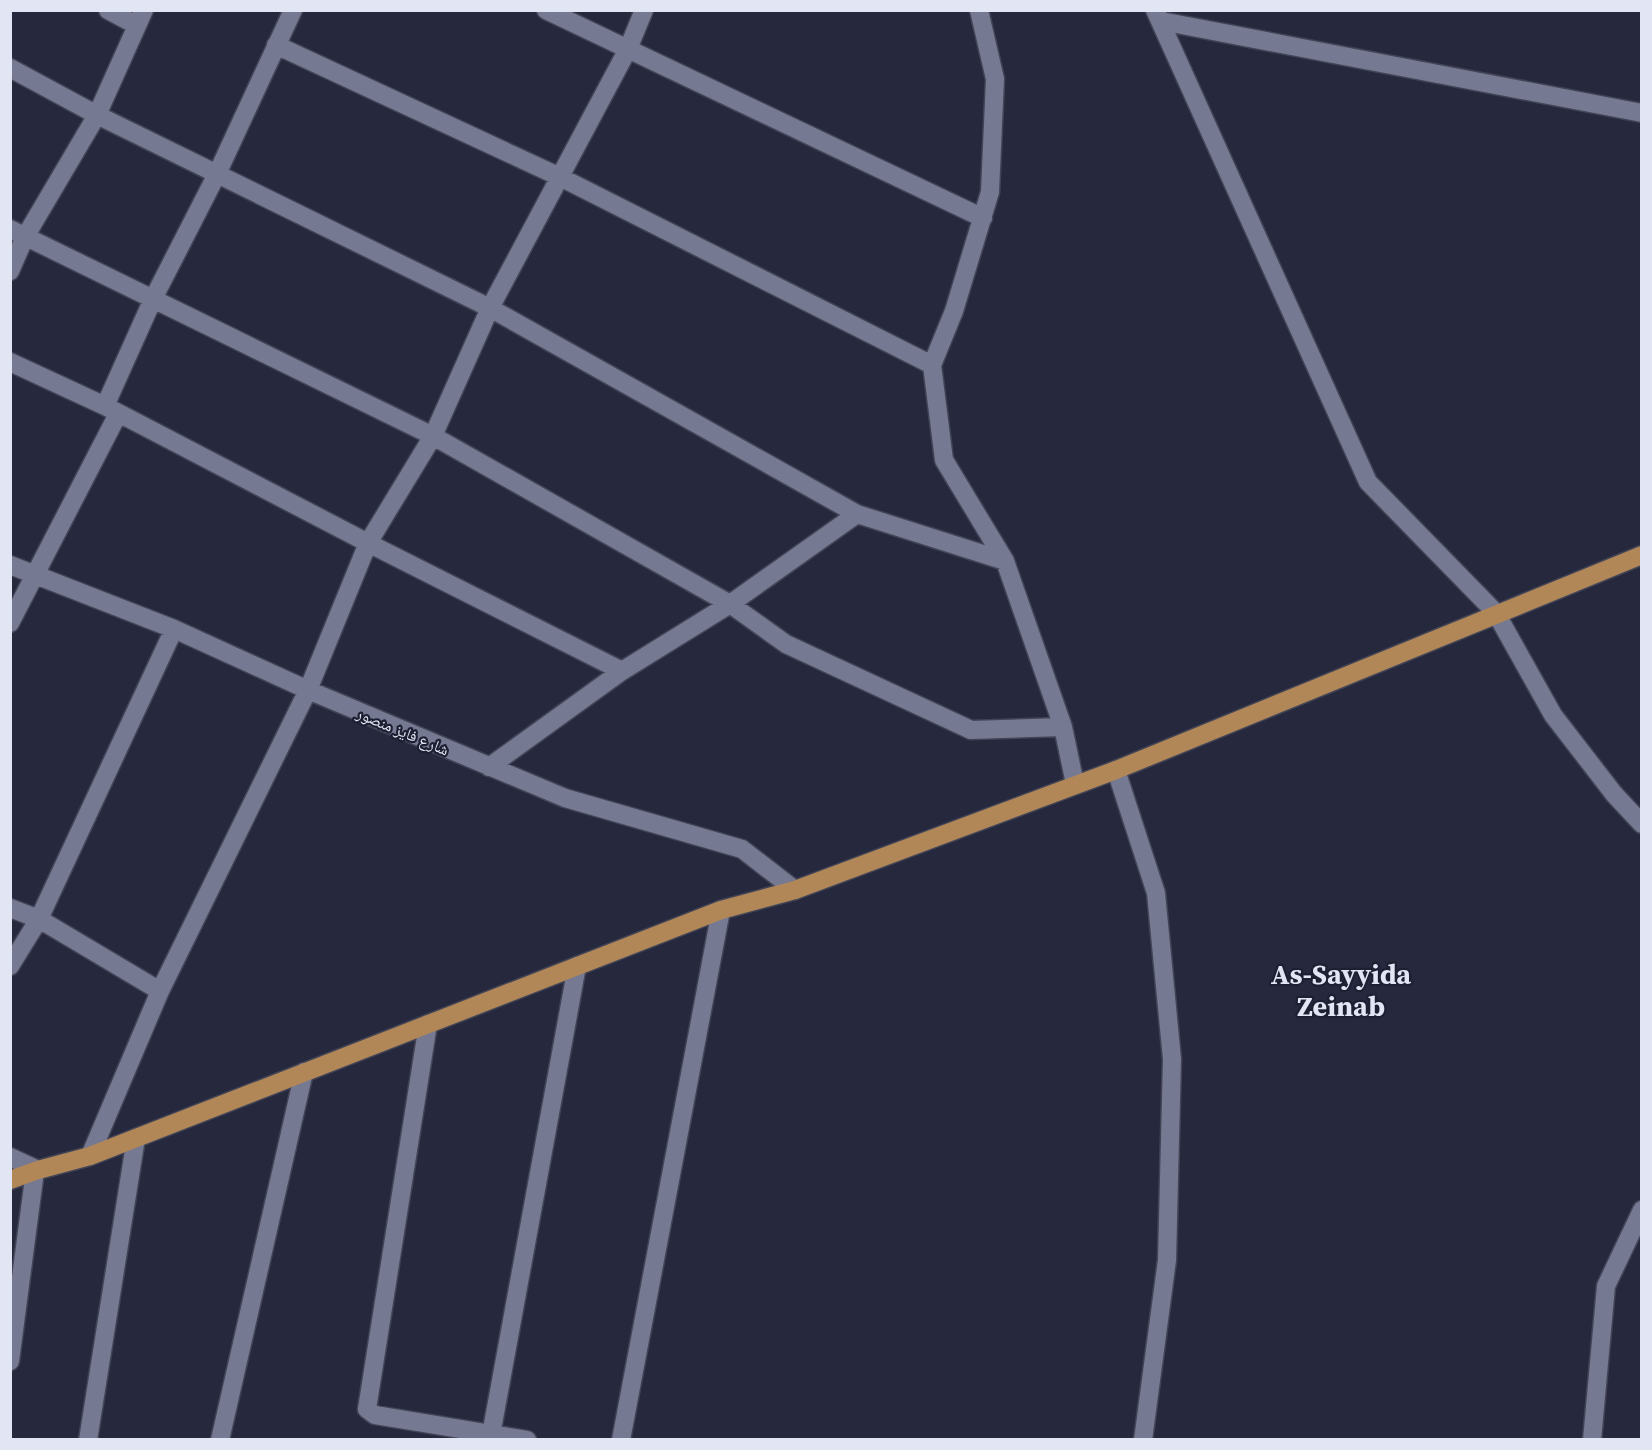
<svg xmlns="http://www.w3.org/2000/svg" width="1652" height="1450" viewBox="0 0 1652 1450" font-family="'Source Serif 4','Noto Naskh Arabic',serif">
	<style>
		.lines { fill: none; stroke-linecap: round; stroke-linejoin: round }
		.minor-casing { stroke: #424456; stroke-width: 21 }
		.major-casing { stroke: #424456; stroke-width: 21 }
		.minor { stroke: #767992; stroke-width: 18 }
		.major { stroke: #b18757; stroke-width: 18 }
		.labels { text-anchor: middle; dominant-baseline: central; stroke-width: 4.5; stroke-linejoin: round; paint-order: stroke }
		.street-label { font-size: 16px; fill: #e2e5f3; stroke: #1d1f33 }
		.town-label { font-size: 28px; font-weight: bold; fill: #e2e5f3; stroke: #1d1f33 }
	</style>
	<rect width="100%" height="100%" fill="#26283e"/>
	<g class="lines">
		<!-- minor casing -->
		<g class="minor-casing">
			<path id="minor" d="M108 10 136 25
				M546 10 983 218
				M979 10 995 79 990 192 954 311 932 365 944 460 1005 561 1063 727 1075 784
				M1155 10 1368 482 1496 613 1553 715 1614 794 1642 824
				M1161 21 1642 113
				M276 45 560 177 932 365
				M10 68 97 115 490 308 857 514 1005 561
				M10 229 433 436 730 604 786 644 971 730 1063 727
				M10 271 25 237 97 115 144 10
				M10 362 105 406 368 543 622 671
				M105 406 153 299 217 174 293 10
				M10 565 174 629 308 690 565 798 742 849 795 890
				M10 623 118 414
				M489 767 622 671 730 604 857 514
				M1116 770 1156 893 1172 1059 1167 1260 1143 1440
				M10 908 39 919 160 991
				M10 966 39 919 174 629
				M428 1024 367 1409 375 1415 527 1440
				M90 1156 160 991 308 690 368 543 433 436 490 308 628 49 644 10
				M10 1157 38 1170
				M10 1361 35 1171
				M491 1435 577 966
				M88 1440 136 1138
				M220 1440 304 1072
				M621 1440 721 910
				M1592 1440 1606 1286 1642 1210"/>
		</g>
		<!-- major casing -->
		<g class="major-casing">
			<path id="major" d="M10 1180 38 1170 90 1156 721 910 795 890 1116 770 1642 555"/>
		</g>
		<!-- minor -->
		<use href="#minor" class="minor"/>
		<!-- major -->
		<use href="#major" class="major"/>
	</g>
	<g class="labels">
		<!-- street labels -->
		<g class="street-label">
			<text transform="translate(403 731) rotate(23)">شارع فايز منصور</text>
		</g>
		<!-- town labels -->
		<g class="town-label">
			<text x="1341" y="974">As-Sayyida<tspan x="1341" dy="32">Zeinab</tspan></text>
		</g>
	</g>
	<!-- border -->
	<rect width="1652" height="1450" fill="none" stroke="#e2e5f3" stroke-width="24"/>
</svg>
